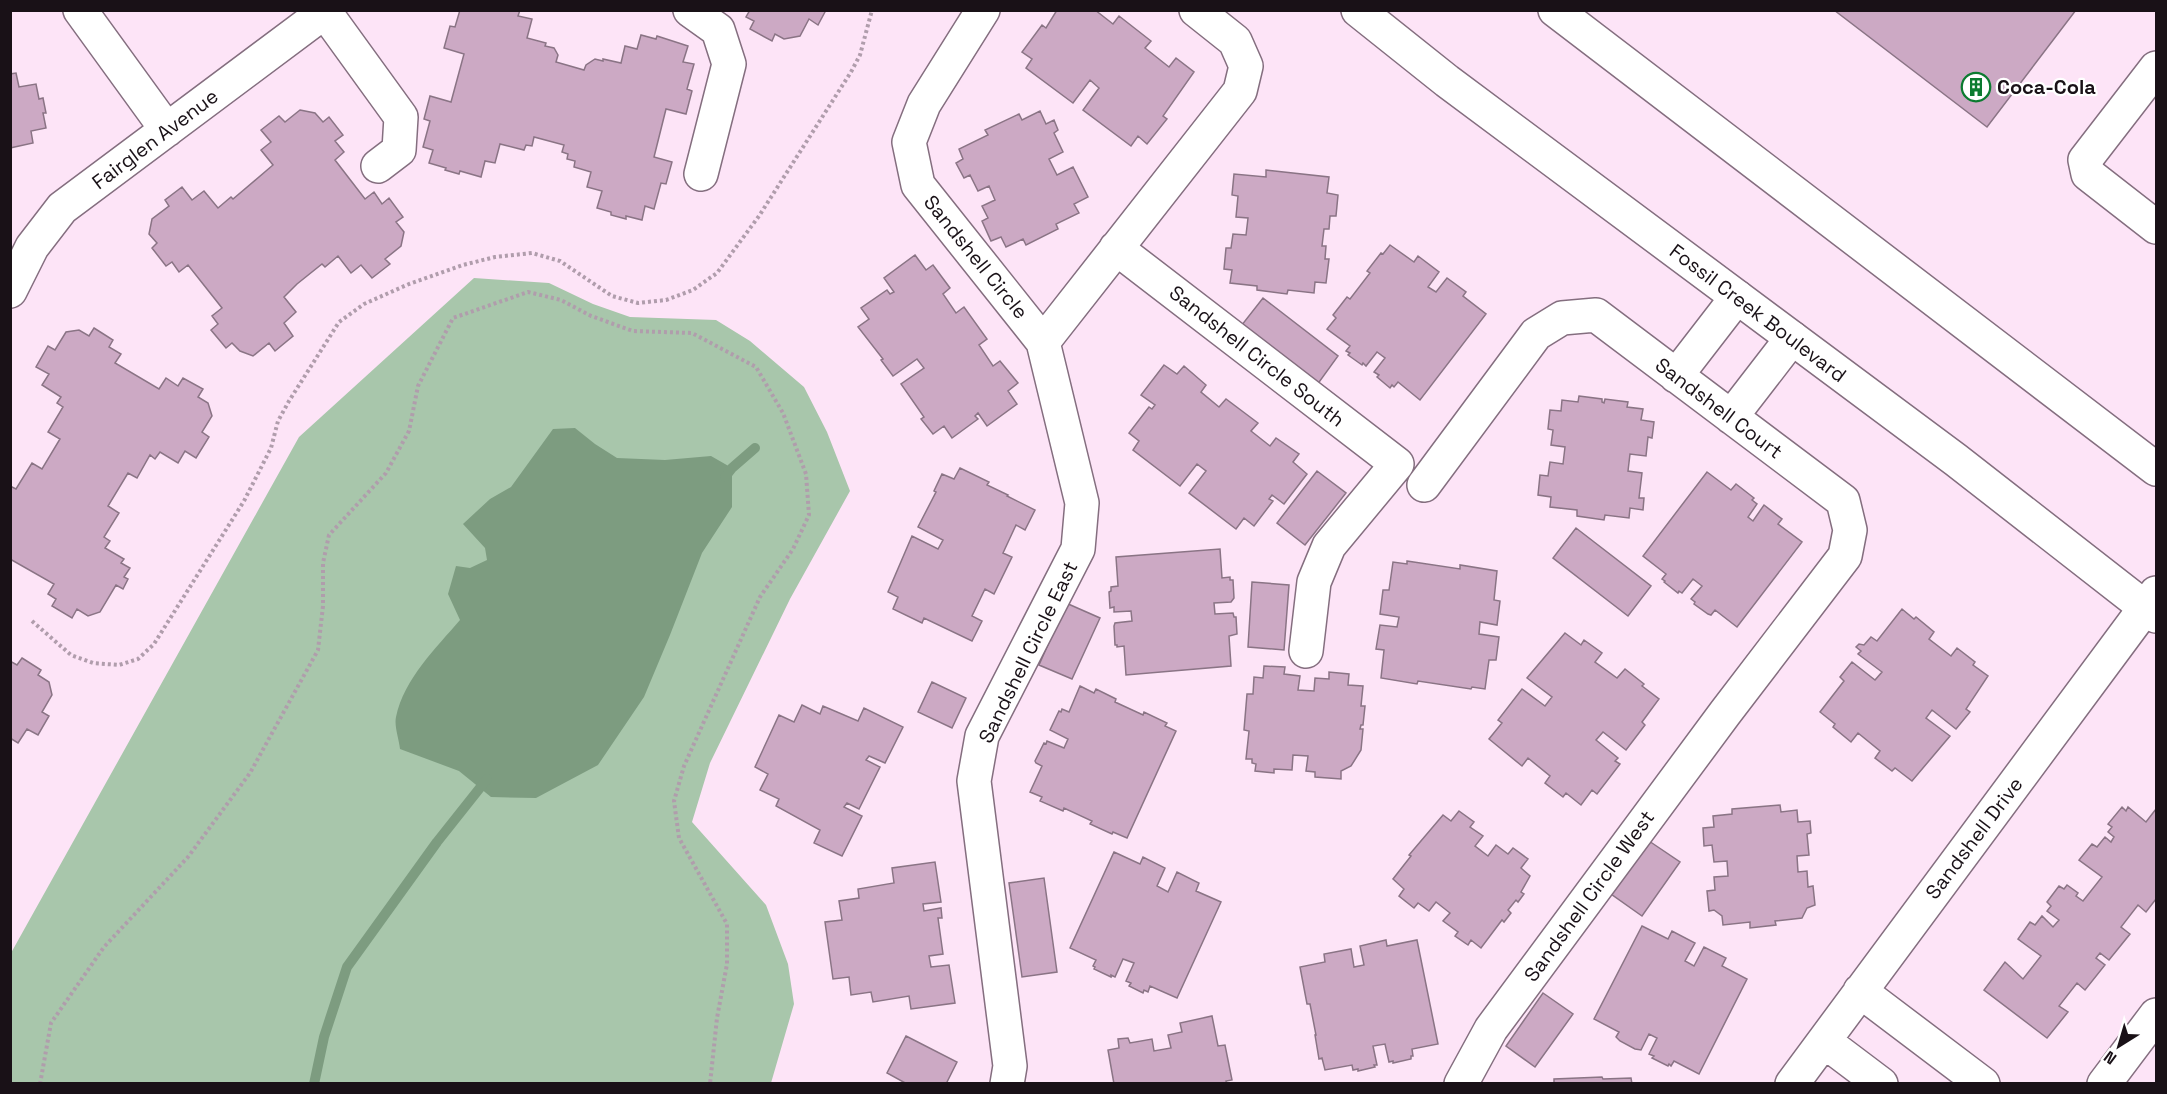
<svg xmlns="http://www.w3.org/2000/svg" width="2167" height="1094" viewBox="0 0 2167 1094" font-family="'Space Grotesk',sans-serif">
	<style>
		.green { fill: #a8c6ab }
		.water { fill: #7d9c80 }
		.lines { fill: none; stroke-linecap: round; stroke-linejoin: round }
		.stream { stroke: #7d9c80; stroke-width: 10 }
		.building { fill: #cca9c4; stroke: #8a7485; stroke-width: 1.5 }
		.minor-casing { stroke: #846e7f; stroke-width: 36 }
		.major-casing { stroke: #846e7f; stroke-width: 36 }
		.path { stroke: #b09dac; stroke-width: 4; stroke-dasharray: 3 3; stroke-linecap: butt }
		.minor { stroke: #fff; stroke-width: 33 }
		.major { stroke: #fff; stroke-width: 33 }
		.labels { text-anchor: middle; dominant-baseline: central; stroke-width: 4.5; stroke-linejoin: round; paint-order: stroke }
		.poi-label { font-size: 20px; font-weight: bold; fill: #191117; stroke: #fff; text-anchor: start }
		.street-label { font-size: 20px; fill: #191117; stroke: #fff }
	</style>
	<rect width="100%" height="100%" fill="#fde4f7"/>
	<!-- green -->
	<path class="green" d="M474 278 549 283 593 304 630 317 716 320 750 341 804 387 827 432 850 491 790 599 710 763 692 822 766 905 788 964 794 1004 771 1083 11 1084V953L299 437Z"/>
	<!-- water -->
	<path class="water" d="M575 428 595 444 617 458 665 460 711 456 732 468V507L702 553 670 635 644 697 598 765 536 798 491 797 459 771 400 749C399 739 394 726 396 717 404 679 436 648 460 620L448 594 456 566 470 568 487 560 485 548 463 524 490 499 511 487 553 429Z"/>
	<g class="lines">
		<!-- stream -->
		<path class="stream" d="M725 477 732 468 755 448
			M314 1084 324 1037 347 967 437 842 487 779"/>
	</g>
	<!-- building -->
	<path class="building" d="M460 10H520L518 16 532 19 527 38 546 43 545 46 554 48 558 55 556 62 584 70 586 65 595 59 603 61V59L621 63 625 46 637 49 641 35 656 39 657 36 688 46 683 62 694 64 687 89 692 91 686 114 666 109 654 157 672 162 666 184 661 183 654 209 645 206 642 220 626 216V219L611 215V212L597 208 602 191 587 187 591 172 574 167 575 161 567 159 568 154 562 152 564 145 534 137 532 146 526 145 524 150 500 144 495 163 485 161 481 177 460 171 459 174 445 170 446 168 429 163 433 150 423 147 430 121 424 119 430 96 451 102 464 54 444 48 450 26 455 27Z
		M750 10H826L818 25 809 19 800 36 784 39 775 34 772 41 750 29 754 21 746 17Z
		M1057 10H1095L1113 24 1119 16 1151 41 1145 48 1169 67 1176 58 1194 72 1163 116 1167 119 1147 144 1138 136 1131 146 1083 110 1099 88 1090 80 1073 103 1026 68 1032 59 1022 52 1042 25 1046 28Z
		M1834 10H2076L1987 127Z
		M16 73 19 87 36 84 39 99 43 98 46 113H43L46 128 31 131 33 143 10 148V74Z
		M300 110 315 113 323 122 329 117 343 135 335 141 344 152 335 160 365 199 374 192 382 204 389 198 403 217 396 222 404 232 401 246 385 259 390 264 372 278 361 265 351 273 338 256 325 267 322 264 297 284 284 297 296 312 284 323 293 336 275 351 269 343 253 356 240 351 232 343 226 348 211 330 218 324 212 316 222 308 188 265 179 272 172 262 166 266 152 248 157 243 149 234 152 219 169 206 165 200 182 187 192 200 204 191 218 208 231 197 233 199 273 165 261 150 271 142 261 130 279 116 285 122Z
		M1040 111 1046 124 1054 120 1058 130 1054 133 1063 152 1049 159 1057 175 1073 167 1088 197 1074 204 1079 213 1056 224 1058 229 1026 245 1023 239 1006 247 1001 237 991 241 982 221 988 218 982 206 995 200 989 186 978 191 970 175 964 178 956 163 963 159 959 149 988 135 985 130 1019 114 1022 120Z
		M1266 170 1329 177 1327 193 1338 195 1336 216H1330L1329 229H1324L1322 246H1326L1325 259H1329L1326 283 1315 282 1314 293 1288 290 1287 294 1257 290V286L1230 283 1232 270 1224 269 1226 248H1231L1233 234 1246 235 1248 218 1236 217 1238 196 1232 195 1234 174 1266 177Z
		M1390 245 1414 262 1418 256 1439 272 1428 287 1436 292 1447 278 1466 292 1463 296 1486 314 1420 400 1398 382 1394 387 1392 385 1390 388 1377 377 1379 375 1374 372 1385 358 1377 352 1366 366 1363 363 1362 365 1348 355 1350 353 1346 351 1350 346 1327 329 1336 318 1333 315 1347 297 1350 299 1370 273 1367 271 1381 253 1383 254Z
		M915 255 926 270 933 265 950 288 943 294 956 313 964 307 987 339 979 345 993 366 1000 361 1018 383 1008 391 1017 404 987 426 978 413 975 416 978 419 952 438 944 426 933 434 921 419 924 417 901 384 924 368 917 359 893 376 881 360 883 359 858 327 869 319 861 308 887 290 890 294 894 292 884 278Z
		M1263 298 1338 356 1317 385 1241 326Z
		M94 328 113 340 109 347 121 354 115 363 159 389 166 378 178 386 183 378 203 389 198 397 208 403 212 416 202 432 209 437 196 458 185 451 178 463 160 452 155 459 150 455 137 478 128 473 108 506 119 513 104 537 110 541 105 548 124 559 121 563 130 568 124 577 128 579 123 589 116 585 100 612 88 616 77 609 72 618 52 606 56 599 48 594 54 584 10 559V486L16 489 32 463 42 469 60 439 48 432 63 407 57 403 61 397 42 385 49 374 36 367 48 346 55 350 66 332 79 330 89 336Z
		M1164 365 1177 374 1184 366 1206 385 1201 392 1219 407 1226 399 1258 423 1251 431 1270 446 1276 438 1299 454 1293 462 1307 474 1284 504 1272 495 1269 499 1273 501 1254 526 1244 518 1236 529 1189 493 1206 471 1197 464 1180 486 1133 450 1139 441 1129 433 1149 407 1152 409 1155 405 1141 395Z
		M1579 396 1602 399V402L1604 403 1605 399 1628 402 1627 407 1643 409 1641 420 1654 422 1652 438 1648 437 1646 456 1630 454 1628 471 1642 473 1639 498H1644L1643 510 1630 508 1629 518 1605 515 1604 520 1577 516V510L1550 507 1551 497 1538 495 1540 475 1548 476 1550 462 1563 464 1565 447 1551 445 1553 430 1548 429 1550 410 1561 411 1562 400 1578 402Z
		M960 468 989 482 987 485 1008 495 1007 496 1035 510 1025 530 1016 525 1003 553 1012 557 994 594 985 589 972 616 982 621 972 641 924 618 922 623 893 609 898 597 888 592 912 536 938 549 943 540 918 527 936 492 934 491 942 474 954 479Z
		M1317 471 1346 493 1305 545 1277 523Z
		M1707 472 1731 490 1736 484 1754 498 1752 500 1757 504 1748 517 1753 521 1764 505 1782 519 1778 524 1802 542 1737 627 1715 610 1711 615 1708 614 1694 604 1695 602 1691 599 1702 586 1693 579 1682 593 1679 591 1678 593 1664 582 1665 581 1662 579 1666 574 1643 556Z
		M1576 528 1651 586 1628 616 1553 558Z
		M1220 549 1222 578 1230 577V580H1233L1234 598 1231 602 1214 603 1215 614 1233 613 1234 617H1236L1237 634 1229 636 1231 666 1126 675 1124 646 1117 647V645H1115L1114 626 1115 623 1132 621 1131 611 1114 612V607L1110 608 1109 592 1111 591V587L1118 586 1116 557Z
		M1407 561 1460 569V565L1497 571 1494 600 1500 601 1497 625 1480 622 1479 634 1499 637 1496 660H1489L1485 689 1472 687 1471 689 1418 681 1417 684 1381 678 1384 650 1376 649 1380 625 1397 627 1399 617 1380 614 1383 590H1389L1393 562 1407 564Z
		M1252 582 1289 585 1284 650 1248 647Z
		M1066 603 1100 618 1072 679 1039 665Z
		M1902 609 1914 619 1916 617 1934 632 1929 639 1951 656 1957 648 1975 662 1973 665 1988 676 1966 709 1970 712 1956 729 1932 710 1926 718 1950 736 1912 781 1895 768 1892 771 1875 758 1880 751 1858 733 1851 742 1833 727 1835 724 1820 712 1844 681 1840 677 1852 662 1875 680 1882 672 1858 654 1861 651 1856 647 1859 644 1864 645 1871 637 1877 641Z
		M1565 633 1581 645 1584 640 1602 653 1595 662 1617 678 1625 669 1644 684 1642 686 1659 699 1642 722 1645 725 1626 750 1603 732 1596 740 1618 758 1615 761 1620 764 1597 794 1592 790 1581 805 1566 793 1563 797 1545 783 1550 776 1528 758 1522 766 1489 739 1502 723 1498 720 1522 689 1545 706 1552 697 1527 678Z
		M22 658 41 670 38 675 49 682 52 695 42 712 49 716 38 735 27 729 18 743 10 738V661L17 665Z
		M1264 666 1285 667 1284 674 1300 676 1298 690 1314 691 1315 678 1329 679V672L1349 674 1348 685 1363 686 1361 706H1365L1363 725H1361L1360 729H1363L1361 750 1351 766 1341 771V779L1315 777V772L1306 771 1308 756 1293 755 1292 770 1274 769V773L1255 771 1256 764 1252 763V759H1246L1249 731 1244 730 1247 694H1253L1254 677 1263 678Z
		M932 682 966 698 952 728 918 712Z
		M1080 686 1094 693 1096 689 1116 699 1115 702 1143 715 1144 712 1167 723 1165 726 1176 731 1127 838 1113 832 1112 834 1090 824 1092 821 1064 808 1063 811 1040 801 1042 797 1030 792 1042 766 1036 763 1035 761 1044 743 1046 744 1047 741 1064 748 1068 739 1050 730 1059 711 1061 712 1062 709 1069 712Z
		M802 705 820 714 823 706 858 721 864 708 903 727 885 763 869 756 866 760 880 767 859 809 847 803 844 807 862 816 842 856 814 843 820 830 776 806 779 799 760 790 768 774 755 767 779 715 794 722Z
		M1780 805 1781 812 1797 810 1798 822 1810 821 1811 833 1807 834 1809 855 1797 856 1798 872 1807 871 1808 887 1813 886 1815 905 1807 908 1802 918 1775 921 1776 925 1750 928V922L1723 925 1722 916 1714 910 1709 911 1707 891 1715 890 1714 877 1728 876 1727 861 1714 862 1712 845 1704 846 1703 828 1714 827 1713 816 1732 814V809Z
		M2122 807 2126 811 2128 807 2146 822 2156 809V899L2146 912 2138 905 2121 927 2130 934 2109 960 2100 953 2096 958 2105 965 2085 990 2077 983 2059 1006 2068 1012 2047 1038 1984 990 2005 962 2023 979 2041 956 2018 939 2030 922 2035 925 2042 916 2053 927 2059 920 2047 911 2051 906 2047 902 2059 886 2064 889 2067 885 2078 893 2076 896 2083 901 2102 877 2079 860 2092 844 2097 847 2105 837 2111 842 2114 837 2108 832 2112 827 2108 824Z
		M1459 811 1474 822 1470 827 1483 836 1475 846 1488 856 1496 845 1508 854 1513 848 1528 859 1521 868 1530 876 1521 892 1524 894 1518 902 1516 900 1508 910 1511 913 1504 922 1502 920 1481 948 1471 940 1468 945 1455 936 1458 932 1443 921 1450 913 1436 902 1429 911 1418 903 1414 908 1399 896 1404 889 1393 879 1411 856 1409 855 1443 815 1451 821Z
		M1649 841 1680 862 1642 916 1611 894Z
		M1114 852 1140 864 1143 857 1165 868 1157 886 1168 892 1177 872 1199 883 1196 891 1221 902 1177 998 1150 986 1148 992 1144 990 1143 993 1129 986 1131 983 1126 981 1134 963 1123 959 1115 977 1111 975V977L1094 969 1095 967 1093 966 1096 960 1070 948Z
		M935 862 941 902 923 904 924 911 941 908 942 918H938L943 954 929 956 931 967 949 965 955 1003 911 1009 909 996 873 1002 871 992 851 995 849 977 833 979 825 922 842 920 839 901 859 898 858 889 894 883 892 868Z
		M1044 878 1057 972 1022 977 1009 883Z
		M1642 926 1668 939 1672 931 1695 943 1685 961 1694 966 1704 947 1726 958 1722 966 1747 979 1699 1074 1674 1061 1671 1066 1669 1064 1668 1066 1652 1058 1654 1056 1649 1054 1657 1038 1649 1034 1641 1050 1635 1049 1620 1041 1616 1037 1619 1032 1594 1019Z
		M1386 940 1387 946 1417 940 1438 1044 1412 1049 1413 1056H1411V1059L1393 1063V1061L1389 1062 1385 1044 1373 1046 1377 1065H1374L1375 1067 1358 1071V1069L1353 1070 1352 1065 1325 1070 1322 1058 1319 1059 1315 1035H1316L1310 1004H1307L1300 967 1325 962 1324 954 1351 949 1354 967 1364 965 1360 946Z
		M1543 993 1573 1014 1535 1067 1506 1046Z
		M1212 1016 1218 1046 1225 1045 1232 1080 1226 1081 1227 1084H1114L1108 1050 1119 1048 1118 1039 1128 1038 1130 1043 1152 1039 1154 1051 1171 1048 1168 1035 1182 1032 1180 1023Z
		M906 1036 957 1062 946 1084H907L887 1073Z
		M1602 1077 1603 1079 1631 1078 1632 1084H1527L1554 1083V1079Z"/>
	<g class="lines">
		<!-- minor casing -->
		<g class="minor-casing">
			<path id="minor" d="M80 10 167 130
				M690 10 718 30 729 64 701 174
				M983 10 924 104 909 142 918 185 1043 342
				M325 12 401 117 399 150 378 166
				M2156 68 2085 160 2088 174 2156 227
				M1116 248 1397 464 1329 546 1314 582 1306 651
				M10 291 32 247 62 208 327 10
				M1676 376 1737 297
				M1731 417 1792 338
				M1424 485 1536 334 1562 318 1596 315 1843 501 1850 530 1845 556 1725 713 1491 1029 1461 1084
				M1860 991 1983 1084
				M1824 1041 1881 1084
				M1007 1084 1010 1066 974 781 982 736 1078 549 1082 503 1043 342 1240 91 1246 66 1235 41 1196 10
				M1792 1084 2156 593
				M2104 1084 2156 1015"/>
		</g>
		<!-- major casing -->
		<g class="major-casing">
			<path id="major" d="M1358 10 1447 81 1956 460 2156 616
				M1555 10 2156 469"/>
		</g>
		<!-- path -->
		<path class="path" d="M32 621 71 655 93 663 119 665 138 659 154 644 244 501 271 448 278 421 289 401 339 322 364 304 409 284 463 265 495 257 532 253 560 261 612 296 638 303 666 300 693 290 717 273 759 216 851 72 860 55 872 10
			M40 1084 51 1023 104 947 188 857 250 773 318 650 323 606V563L329 535 386 473 409 431 418 386 453 318 528 292 561 300 591 316 633 331 692 333 756 367 783 413 806 474 809 515 793 549 760 597 684 766 674 801 679 838 727 924V964L717 1018 710 1084"/>
		<!-- minor -->
		<use href="#minor" class="minor"/>
		<!-- major -->
		<use href="#major" class="major"/>
	</g>
	<!-- icons -->
	<defs>
		<g id="building-ring" transform="scale(1.5)"><circle r="9.5" fill="#fff" stroke="#0b7b30" stroke-width="1.5"/><path d="M-4-6H4V6H1V3H-1V6H-4ZM-2.5-4.3h1.7v1.8h-1.7ZM.8-4.3h1.7v1.8H.8ZM-2.5-1h1.7V.8h-1.7ZM.8-1h1.7V.8H.8Z" fill="#0b7b30"/></g>
	</defs>
	<g fill-rule="evenodd">
		<use href="#building-ring" x="1976" y="87"/>
	</g>
	<g class="labels">
		<!-- poi labels -->
		<g class="poi-label">
			<text x="1997" y="87">Coca-Cola</text>
		</g>
		<!-- street labels -->
		<g class="street-label">
			<text transform="translate(155 139) rotate(-37)">Fairglen Avenue</text>
			<text transform="translate(976 257) rotate(51)">Sandshell Circle</text>
			<text transform="translate(1758 313) rotate(37)">Fossil Creek Boulevard</text>
			<text transform="translate(1257 356) rotate(38)">Sandshell Circle South</text>
			<text transform="translate(1719 408) rotate(37)">Sandshell Court</text>
			<text transform="translate(1028 652) rotate(-64)">Sandshell Circle East</text>
			<text transform="translate(1974 838) rotate(-53)">Sandshell Drive</text>
			<text transform="translate(1589 896) rotate(-54)">Sandshell Circle West</text>
		</g>
	</g>
	<!-- border -->
	<rect width="2167" height="1094" fill="none" stroke="#191117" stroke-width="24"/>
	<!-- north arrow -->
	<g transform="translate(2119 1046) rotate(217)" stroke="#ffffff" stroke-width="4.5" paint-order="stroke">
	<path d="M0-4.5L10 22L0 15L-10 22Z" fill="#191117"/>
	<text y="-9" font-size="16" font-weight="bold" text-anchor="middle" fill="#191117">N</text>
	</g>
</svg>
